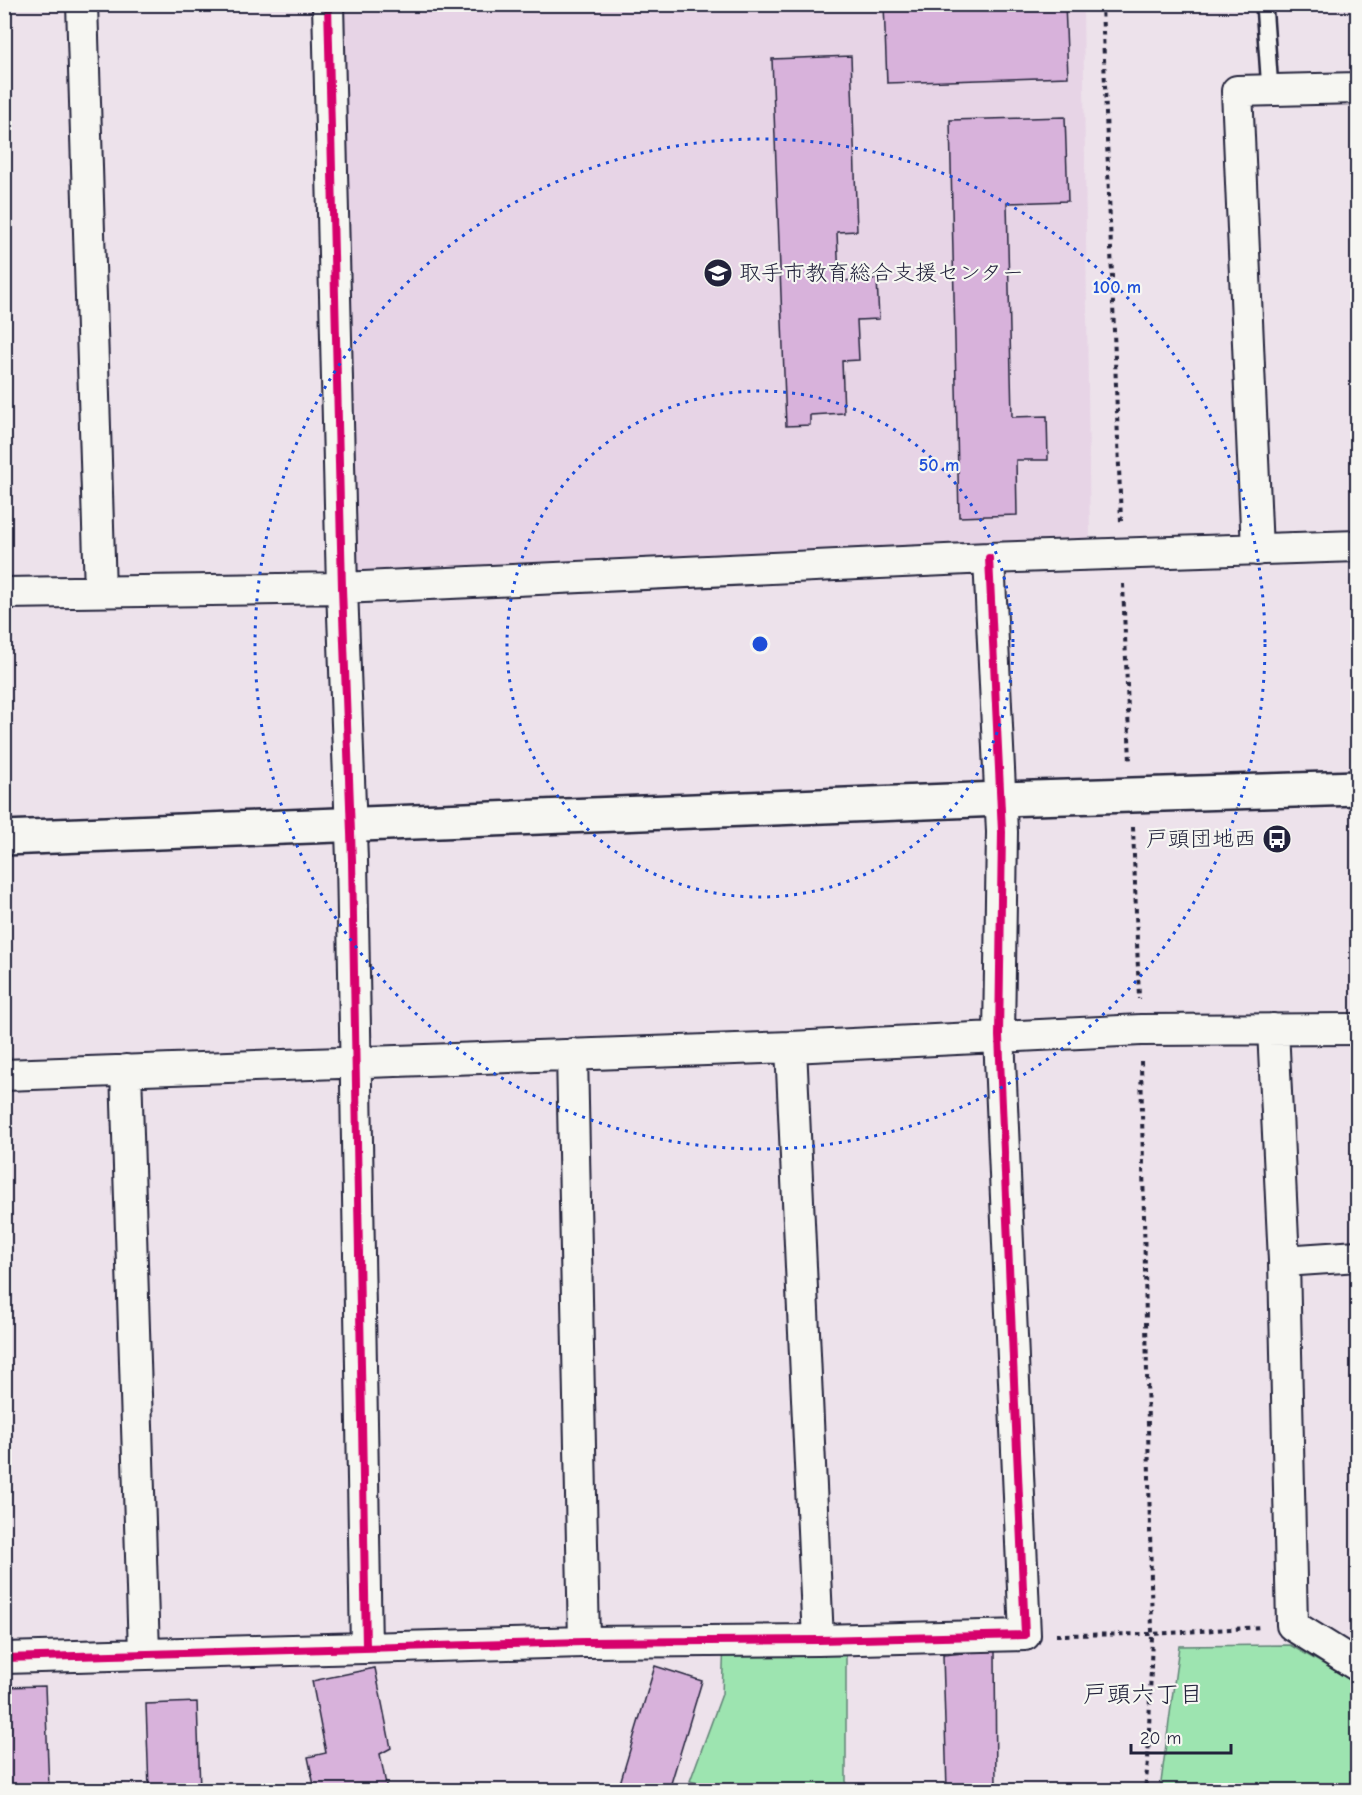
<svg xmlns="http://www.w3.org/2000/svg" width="1362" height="1795" viewBox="0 0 1362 1795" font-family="'Comic Neue','Klee One',sans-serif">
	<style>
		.built { fill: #e7d4e6 }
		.green { fill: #9de4b0; stroke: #608376; stroke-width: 1.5 }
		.building { fill: #d8b2db; stroke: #22223b; stroke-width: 1.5 }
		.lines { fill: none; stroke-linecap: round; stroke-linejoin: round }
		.lane-casing { stroke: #22223b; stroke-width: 20 }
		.street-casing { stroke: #22223b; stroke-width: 34 }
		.secondary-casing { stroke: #22223b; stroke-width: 38 }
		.path { stroke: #22223b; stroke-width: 4; stroke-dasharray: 4.5 4.5; stroke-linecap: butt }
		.lane { stroke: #f6f6f2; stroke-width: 15 }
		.street { stroke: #f6f6f2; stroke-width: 30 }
		.secondary { stroke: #f6f6f2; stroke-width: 33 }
		.cycleway-casing { stroke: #f6f6f2; stroke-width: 11 }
		.cycleway { stroke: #d6006c; stroke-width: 8 }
		.ring { fill: none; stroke: #1d4ed8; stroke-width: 3; stroke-dasharray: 3 6 }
		.labels { text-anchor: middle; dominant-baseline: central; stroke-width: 4.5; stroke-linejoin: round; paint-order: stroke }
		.poi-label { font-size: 22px; fill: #22223b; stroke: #f6f6f2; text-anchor: start }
		.neighbourhood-label { font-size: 24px; fill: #22223b; stroke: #f6f6f2 }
		.centre { fill: #1d4ed8; stroke: #f6f6f2; stroke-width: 3 }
		.ring-label { font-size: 18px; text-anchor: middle; font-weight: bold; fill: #1d4ed8; stroke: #f6f6f2; stroke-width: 4.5; stroke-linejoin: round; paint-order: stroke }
	</style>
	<rect width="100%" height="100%" fill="#ede2eb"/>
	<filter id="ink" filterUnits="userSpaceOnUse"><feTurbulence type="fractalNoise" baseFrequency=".0167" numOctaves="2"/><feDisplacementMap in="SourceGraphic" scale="12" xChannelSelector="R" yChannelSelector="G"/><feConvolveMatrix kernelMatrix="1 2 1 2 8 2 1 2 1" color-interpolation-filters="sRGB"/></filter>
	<g filter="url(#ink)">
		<!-- built -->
		<path class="built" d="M344 5H1083L1090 542 355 571Z"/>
		<!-- green -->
		<path class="green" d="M846 1640V1790H723L690 1781 722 1694 724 1641Z
			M1290 1645 1357 1683V1790H1160L1179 1646Z"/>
		<!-- building -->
		<path class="building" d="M884 4H1065L1068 77 887 83Z
			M851 56 857 231 837 232 839 281 877 279 879 319 857 320 859 360 842 361 844 413 810 415V425L786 426 772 59Z
			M1065 117 1068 201 1007 203 1012 417 1047 416 1048 460H1016L1017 515 959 517 950 120Z
			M995 1650 996 1790H947L943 1655Z
			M655 1666 702 1681 669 1790H618Z
			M375 1668 391 1748 380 1754 387 1790H315L308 1757 326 1753 312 1681Z
			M45 1686 49 1790H4V1687Z
			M197 1702 200 1790H149L146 1704Z"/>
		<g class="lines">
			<!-- lane casing -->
			<g class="lane-casing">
				<path id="lane" d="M1264 4 1270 90"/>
			</g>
			<!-- street casing -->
			<g class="street-casing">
				<path id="street" d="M82 4 100 591
					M328 4 342 588 352 860 366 1647
					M1257 550 1237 91 1358 88
					M4 593 342 588 989 558 1358 546
					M1273 1029 1284 1261 1292 1625 1358 1666
					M791 1047 818 1640
					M572 1054 584 1642
					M126 1070 144 1653
					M4 1075 791 1047 1141 1030 1358 1029
					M1284 1261 1358 1256
					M4 1658 584 1642 818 1640 1025 1635 999 1036 1002 832 989 558"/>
			</g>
			<!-- secondary casing -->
			<g class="secondary-casing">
				<path id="secondary" d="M4 838 1001 799 1358 788"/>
			</g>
			<!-- path -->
			<path class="path" d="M1102 4 1121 522
				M1123 584 1130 762
				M1133 827 1139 999
				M1141 1061 1152 1634 1148 1761 1145 1790
				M1056 1635 1152 1634 1262 1627"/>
			<!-- lane -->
			<use href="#lane" class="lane"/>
			<!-- street -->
			<use href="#street" class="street"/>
			<!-- secondary -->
			<use href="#secondary" class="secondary"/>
			<!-- cycleway casing -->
			<g class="cycleway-casing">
				<path id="cycleway" d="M328 4 342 588 352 860 366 1647
					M4 1658 584 1642 818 1640 1025 1635 999 1036 1002 832 989 558"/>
			</g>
			<!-- cycleway -->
			<use href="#cycleway" class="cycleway"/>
		</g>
	</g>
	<!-- distance rings -->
	<g class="ring">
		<circle cx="760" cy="644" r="253"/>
		<circle cx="760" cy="644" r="505"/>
	</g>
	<!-- icons -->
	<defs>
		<g id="school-disc" transform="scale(1.5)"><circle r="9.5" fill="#22223b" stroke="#f6f6f2"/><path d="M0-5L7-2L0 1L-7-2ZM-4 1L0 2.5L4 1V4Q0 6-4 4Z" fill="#fff"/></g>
		<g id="bus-disc" transform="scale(1.5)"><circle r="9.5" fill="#22223b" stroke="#f6f6f2"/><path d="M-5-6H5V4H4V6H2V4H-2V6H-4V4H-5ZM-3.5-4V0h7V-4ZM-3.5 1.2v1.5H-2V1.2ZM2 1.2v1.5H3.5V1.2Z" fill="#fff"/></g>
	</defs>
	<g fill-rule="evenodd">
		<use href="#school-disc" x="718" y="273"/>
		<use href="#bus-disc" x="1277" y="839"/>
	</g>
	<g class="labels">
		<!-- poi labels -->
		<g class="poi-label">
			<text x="739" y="273">取手市教育総合支援センター</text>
			<text x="1256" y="839" text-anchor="end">戸頭団地西</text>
		</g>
		<!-- neighbourhood labels -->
		<g class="neighbourhood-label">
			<text x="1143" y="1694">戸頭六丁目</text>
		</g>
	</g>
	<circle cx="760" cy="644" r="9" class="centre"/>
	<g class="ring-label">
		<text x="1117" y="293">100 m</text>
		<text x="939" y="471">50 m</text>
	</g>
	<!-- margin -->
	<rect width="1362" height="1795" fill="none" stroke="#f6f6f2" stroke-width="24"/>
	<rect x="12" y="12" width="1338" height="1771" fill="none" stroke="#22223b" stroke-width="2" filter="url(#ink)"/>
	<!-- scale -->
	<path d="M1131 1744v9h100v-9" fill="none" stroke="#22223b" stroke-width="3"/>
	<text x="1140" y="1744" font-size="18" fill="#22223b" stroke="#f6f6f2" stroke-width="4.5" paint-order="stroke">20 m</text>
</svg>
